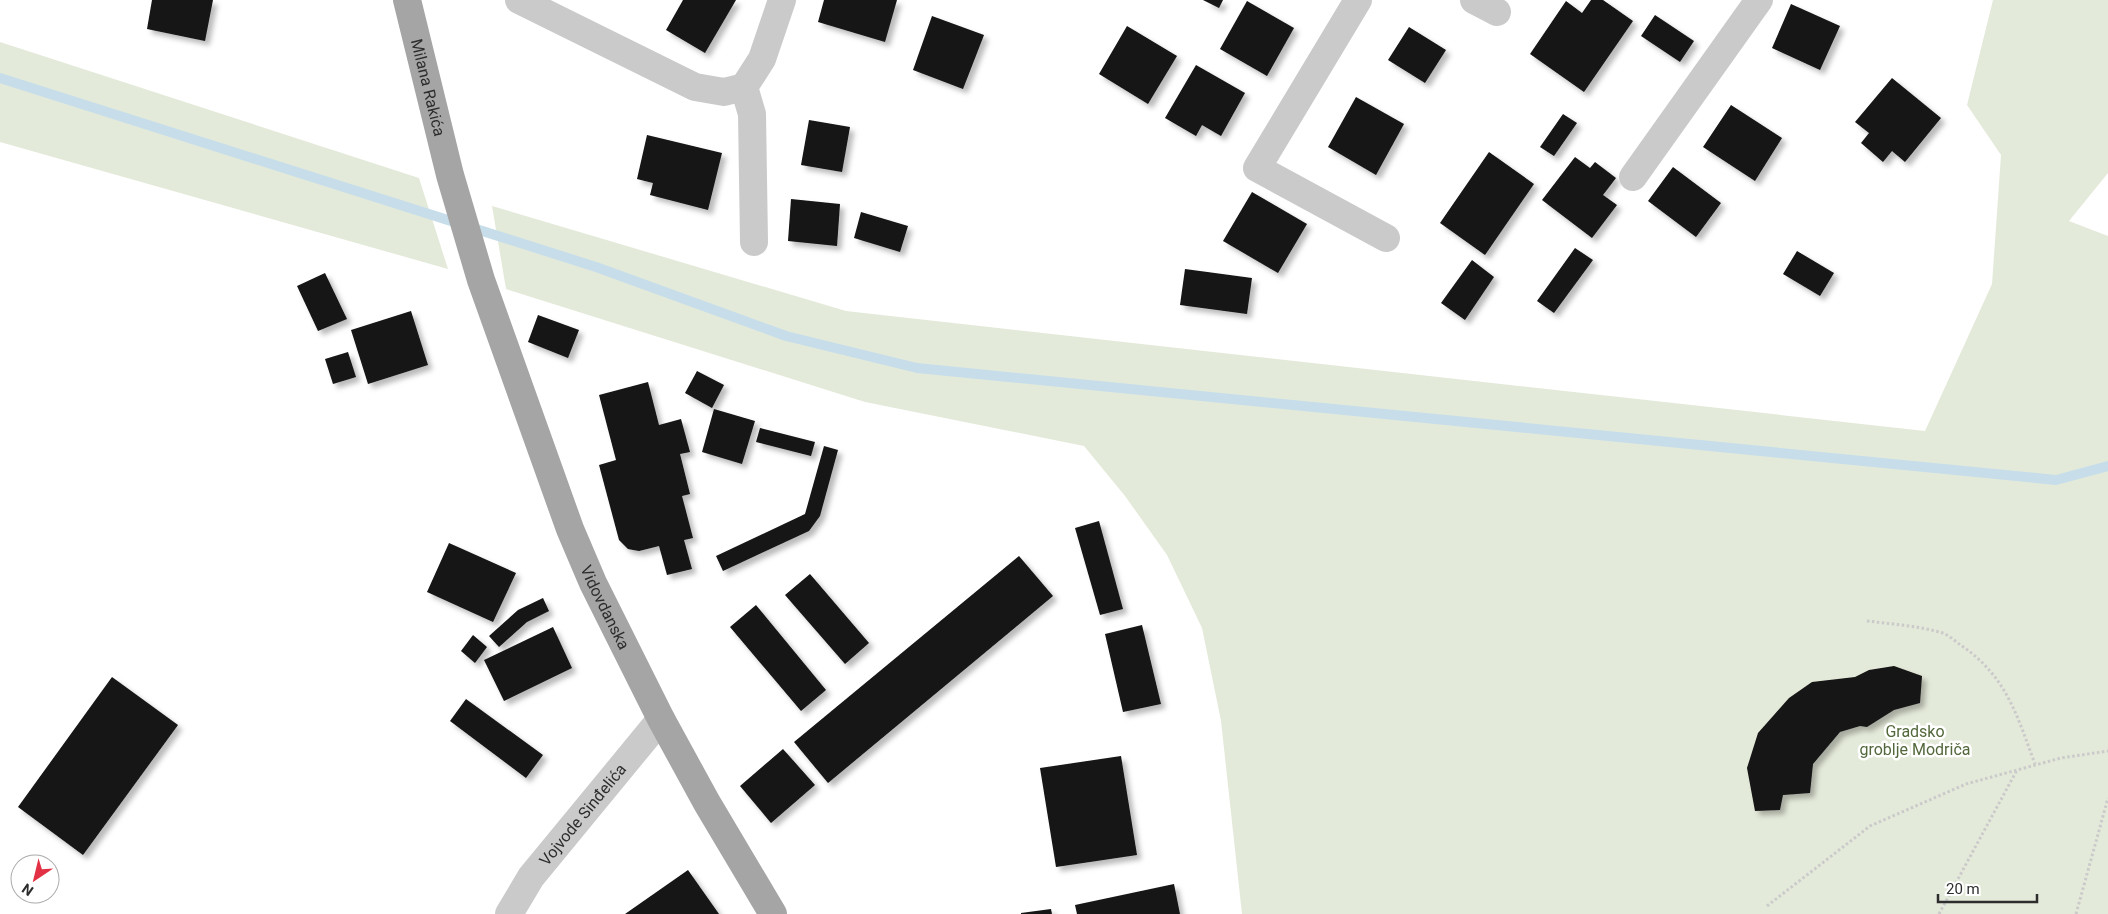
<svg xmlns="http://www.w3.org/2000/svg" width="2108" height="914" viewBox="0 0 2108 914" font-family="Roboto,sans-serif">
	<style>
		.green { fill: #e4eada }
		.lines { fill: none; stroke-linecap: round; stroke-linejoin: round }
		.stream { stroke: #c7deea; stroke-width: 10 }
		.building { fill: #141414; filter: url(#shadow) }
		.path { stroke: #cacaca; stroke-width: 3; stroke-dasharray: 2.5 2.5; stroke-linecap: butt }
		.minor { stroke: #cacaca; stroke-width: 28 }
		.primary { stroke: #a5a5a5; stroke-width: 28 }
		.labels { text-anchor: middle; dominant-baseline: central; stroke-width: 5; stroke-linejoin: round; paint-order: stroke }
		.street-label { font-size: 16px; fill: #2d2d2d; stroke: #fff }
		.park-label { font-size: 16px; fill: #52673b; stroke: #fff }
	</style>
	<defs>
		<filter id="shadow"><feDropShadow dx="4.5" dy="4.5" stdDeviation="2.5" flood-color="#0004"/></filter>
	</defs>
	<rect width="100%" height="100%" fill="#fff"/>
	<!-- green -->
	<path class="green" d="M1993 0H2108V173L2069 221 2108 236V914H1242L1221 721 1202 628 1167 555 1125 496 1084 446 865 402 506 289 492 206 846 311 1925 431 1992 284 2001 155 1967 105Z
		M0 42 419 178 448 269 0 142Z"/>
	<g class="lines">
		<!-- stream -->
		<path class="stream" d="M0 78 596 267 786 336 917 368 2056 480 2108 466"/>
	</g>
	<!-- building -->
	<path class="building" d="M152 0H213L205 41 147 29Z
		M683 0H736L705 53 666 30Z
		M824 0H897L885 42 818 22Z
		M1203 0H1223L1219 8Z
		M1591 0H1603L1633 21 1584 92 1530 54 1566 1 1582 13Z
		M1247 1 1294 28 1267 76 1220 49Z
		M1791 4 1840 26 1820 70 1772 48Z
		M1655 15 1694 41 1680 62 1641 36Z
		M932 16 984 35 963 89 913 70Z
		M1127 26 1177 56 1148 104 1099 74Z
		M1409 27 1446 50 1425 83 1388 60Z
		M1196 65 1245 93 1221 136 1202 125 1196 136 1165 118Z
		M1892 78 1941 118 1905 162 1892 151 1883 162 1861 143 1869 133 1855 122Z
		M1356 97 1404 124 1376 175 1328 147Z
		M1731 105 1782 138 1755 181 1703 147Z
		M1563 114 1577 123 1554 156 1540 147Z
		M809 120 850 127 842 172 801 165Z
		M647 135 722 153 708 210 650 195 653 183 637 179Z
		M1489 152 1534 184 1485 255 1440 223Z
		M1575 157 1590 168 1595 162 1616 178 1603 195 1617 205 1592 238 1542 200Z
		M1673 167 1721 203 1696 237 1648 201Z
		M1252 192 1307 224 1278 273 1223 241Z
		M791 199 840 204 837 246 788 241Z
		M861 212 908 226 900 252 854 238Z
		M1575 248 1593 260 1554 313 1537 301Z
		M1797 251 1834 273 1820 296 1783 274Z
		M1472 260 1494 277 1465 320 1441 303Z
		M1185 269 1252 278 1247 314 1180 305Z
		M325 273 347 319 318 331 297 286Z
		M411 311 428 365 368 384 351 330Z
		M538 315 579 330 568 358 528 342Z
		M348 352 356 377 333 384 325 359Z
		M697 371 724 385 712 408 685 393Z
		M648 382 659 425 681 419 690 452 680 454 690 494 682 496 693 538 684 540 692 569 667 575 659 546 639 551 628 549 619 540 599 465 616 460 599 395Z
		M714 409 755 421 742 464 702 452Z
		M760 428 815 442 811 456 756 442Z
		M824 446 838 450 820 516 809 531 723 571 716 556 805 514Z
		M1099 521 1123 609 1100 615 1075 528Z
		M449 543 516 573 493 622 427 592Z
		M1019 556 1053 596 828 783 794 742Z
		M810 574 869 643 845 664 785 595Z
		M543 598 549 611 527 622 499 647 489 636 518 610Z
		M756 605 826 690 801 711 730 627Z
		M1142 625 1161 704 1123 712 1105 634Z
		M553 627 572 668 504 701 484 660Z
		M473 635 487 647 475 663 461 651Z
		M1894 666 1922 676 1920 703 1894 710 1867 727 1860 726 1840 732 1813 764 1810 793 1783 795 1780 810 1755 811 1747 768 1758 733 1789 698 1812 682 1855 677 1869 670Z
		M112 677 178 725 83 855 18 807Z
		M466 699 543 755 526 778 450 721Z
		M783 749 815 785 771 823 740 786Z
		M1121 756 1137 855 1056 867 1040 768Z
		M688 870 719 914H625Z
		M1174 884 1180 914H1077L1075 905Z
		M1051 909 1052 914H1021V913Z"/>
	<g class="lines">
		<!-- path -->
		<path class="path" d="M1867 621C1892 624 1919 626 1943 633 1950 636 1956 642 1962 646 2007 677 2017 716 2035 764
			M1767 906 1870 826 1966 784 2061 758 2108 751
			M1939 914 2017 770
			M2076 914 2108 798"/>
		<!-- minor -->
		<g class="minor">
			<path d="M519 0 695 87 724 92 744 87"/>
			<path d="M1358 0 1257 168 1386 238"/>
			<path d="M1474 0 1497 12"/>
			<path d="M1633 177 1759 0"/>
			<path d="M754 242 752 114 744 87 762 59 782 0"/>
			<path id="s1" d="M509 914 531 877 661 719"/>
		</g>
		<!-- primary -->
		<path class="primary" id="s2" d="M407 0 450 175 481 280 570 529 593 583 661 719 707 803 773 914"/>
	</g>
	<g class="labels">
		<!-- street labels -->
		<g class="street-label">
			<text stroke="none"><textPath href="#s2" startOffset="90">Milana Rakića</textPath></text>
			<text stroke="none"><textPath href="#s2" startOffset="640">Vidovdanska</textPath></text>
			<text stroke="none"><textPath href="#s1" startOffset="124">Vojvode Sinđelića</textPath></text>
		</g>
		<!-- park labels -->
		<g class="park-label">
			<text x="1915" y="731">Gradsko<tspan x="1915" dy="18">groblje Modriča</tspan></text>
		</g>
	</g>
	<!-- north arrow -->
	<g transform="translate(35 879) rotate(215)"><circle r="24" fill="#ffffff" stroke="#ababab"/>
	<path d="M0-4L9 19L0 12L-9 19Z" fill="#e23144"/>
	<text y="-8" font-size="14" font-weight="bold" text-anchor="middle" fill="#2d2d2d">N</text>
	</g>
	<!-- scale -->
	<path d="M1938 894v8h99v-8" fill="none" stroke="#2d2d2d" stroke-width="2.5"/>
	<text x="1946" y="894" font-size="15" fill="#2d2d2d" stroke="#ffffff" stroke-width="4" paint-order="stroke">20 m</text>
</svg>
